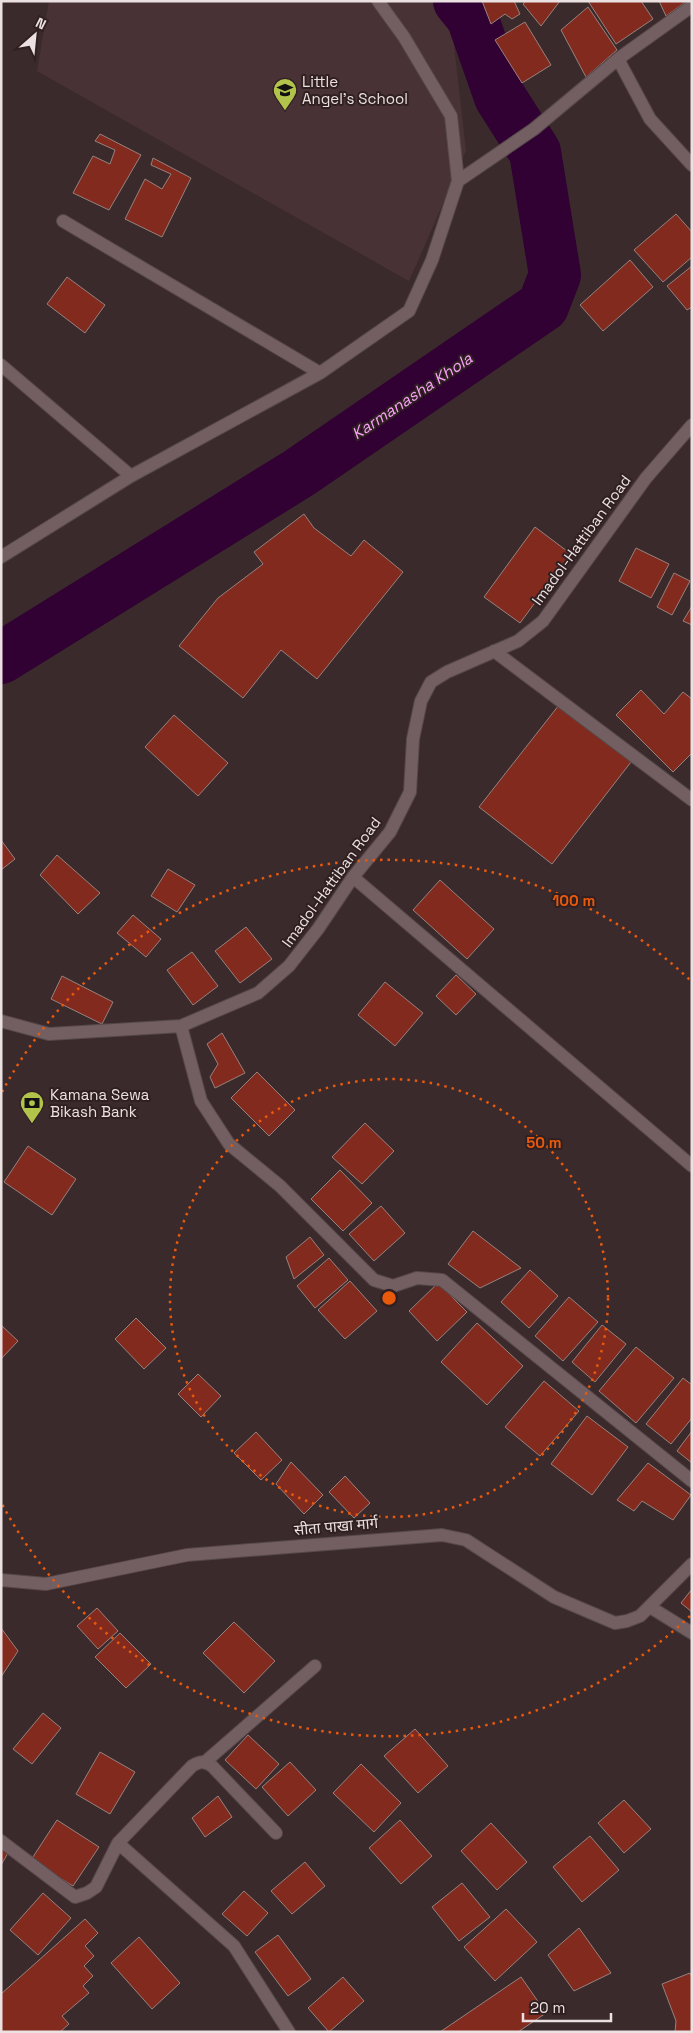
<svg xmlns="http://www.w3.org/2000/svg" width="693" height="2033" viewBox="0 0 693 2033" font-family="'Space Grotesk','Noto Sans Devanagari',sans-serif">
	<style>
		.built { fill: #493236 }
		.lines { fill: none; stroke-linecap: round; stroke-linejoin: round }
		.river { stroke: #300132; stroke-width: 52 }
		.building { fill: #832a1e; stroke: #96827e }
		.minor-casing { stroke: #56484a; stroke-width: 14 }
		.minor { stroke: #735f62; stroke-width: 12 }
		.ring { fill: none; stroke: #e8590c; stroke-width: 2.5; stroke-dasharray: 2.5 5 }
		.labels { text-anchor: middle; dominant-baseline: central; stroke-width: 4; stroke-linejoin: round; paint-order: stroke }
		.poi-label { font-size: 15px; fill: #ece1e2; stroke: #302022; text-anchor: start }
		.street-label { font-size: 15px; fill: #ece1e2; stroke: #302022 }
		.water-label { font-size: 16px; font-style: italic; fill: #faa0fb; stroke: #302022 }
		.centre { fill: #e8590c; stroke: #302022; stroke-width: 2.5 }
		.ring-label { font-size: 15px; text-anchor: middle; font-weight: bold; fill: #e8590c; stroke: #302022; stroke-width: 4; stroke-linejoin: round; paint-order: stroke }
	</style>
	<rect width="100%" height="100%" fill="#3b2a2c"/>
	<!-- built -->
	<path class="built" d="M49 1H449L466 151 409 281 37 71Z"/>
	<g class="lines">
		<!-- river -->
		<path class="river" d="M1 658 299 473 543 306 555 275 535 152 500 97 472 17 459 1"/>
	</g>
	<!-- building -->
	<path class="building" d="M482 1H514L520 14 512 19 505 14 491 24Z
		M526 1H560L541 26 523 4Z
		M588 1H641L653 19 616 44Z
		M659 1H687L666 16Z
		M588 7 617 50 586 77 561 30Z
		M525 22 551 65 522 83 495 40Z
		M100 134 141 155 109 210 73 193 93 156 110 164 115 150 95 141Z
		M153 158 191 178 162 237 125 219 145 179 162 189 171 174 151 165Z
		M676 214 692 232V257L663 282 634 250Z
		M630 260 653 287 603 331 580 305Z
		M692 266V307L687 310 667 286Z
		M67 277 105 305 85 333 47 304Z
		M304 514 314 528 351 556 364 540 403 572 317 679 281 650 243 698 179 646 218 598 263 564 254 552Z
		M535 527 571 554 520 623 484 597Z
		M636 548 669 564 651 598 619 581Z
		M674 573 690 581 672 615 657 607Z
		M692 606V625L683 621Z
		M641 690 664 714 683 692 692 699V753L673 772 616 715Z
		M559 705 631 762 552 864 479 807Z
		M174 715 228 763 198 796 145 747Z
		M1 840 15 859 1 870Z
		M57 855 100 893 78 914 40 875Z
		M168 869 195 885 177 912 151 896Z
		M440 880 494 929 467 959 413 910Z
		M133 915 161 939 146 957 117 933Z
		M246 927 272 959 240 983 215 951Z
		M192 952 218 986 193 1005 167 970Z
		M456 975 476 994 456 1015 436 996Z
		M62 976 113 1002 102 1024 51 999Z
		M385 982 423 1013 395 1046 358 1015Z
		M222 1033 245 1073 215 1088 210 1077 218 1064 207 1044Z
		M257 1072 295 1110 269 1136 231 1098Z
		M365 1123 394 1151 362 1184 332 1157Z
		M28 1146 76 1179 52 1215 4 1182Z
		M340 1170 372 1203 343 1231 311 1199Z
		M381 1206 405 1233 374 1261 349 1234Z
		M473 1231 521 1268 480 1288 448 1264Z
		M310 1237 324 1255 294 1279 286 1257Z
		M329 1258 348 1280 315 1308 297 1286Z
		M530 1270 558 1296 529 1328 501 1302Z
		M350 1281 377 1311 345 1339 318 1310Z
		M438 1283 467 1312 437 1341 409 1311Z
		M569 1297 598 1322 563 1361 535 1336Z
		M136 1318 166 1348 144 1369 115 1339Z
		M477 1323 523 1366 487 1405 441 1362Z
		M1 1325 18 1341 1 1359Z
		M602 1325 626 1344 595 1382 572 1362Z
		M636 1347 674 1378 636 1423 599 1391Z
		M198 1374 221 1396 201 1417 178 1394Z
		M683 1378 692 1385V1418L671 1444 646 1424Z
		M544 1381 579 1411 540 1456 505 1427Z
		M587 1416 628 1447 592 1495 551 1464Z
		M692 1431V1463L677 1451Z
		M256 1432 282 1460 261 1480 234 1453Z
		M291 1462 323 1495 304 1514 276 1484Z
		M648 1463 691 1495 673 1520 642 1501 634 1511 617 1500Z
		M345 1476 370 1503 354 1518 329 1492Z
		M692 1589V1612L681 1603Z
		M97 1608 118 1631 98 1649 77 1626Z
		M234 1622 275 1661 244 1693 203 1653Z
		M1 1628 18 1651 1 1677Z
		M120 1633 151 1664 126 1688 95 1657Z
		M43 1713 61 1728 32 1764 13 1749Z
		M415 1729 448 1766 418 1793 384 1756Z
		M248 1735 279 1764 256 1789 225 1760Z
		M100 1752 135 1772 110 1814 76 1794Z
		M290 1762 316 1790 288 1816 262 1787Z
		M361 1764 401 1803 374 1832 333 1793Z
		M218 1796 232 1817 205 1837 192 1818Z
		M624 1800 651 1829 624 1853 598 1823Z
		M57 1820 99 1847 73 1886 31 1860Z
		M400 1820 432 1856 401 1884 369 1848Z
		M491 1823 527 1862 497 1890 461 1851Z
		M590 1836 619 1870 582 1902 553 1867Z
		M1 1849 8 1853 1 1865Z
		M305 1862 325 1886 292 1914 271 1891Z
		M462 1883 490 1917 459 1941 432 1907Z
		M244 1891 268 1913 247 1936 222 1914Z
		M43 1893 71 1918 38 1955 10 1930Z
		M506 1909 537 1942 495 1981 464 1947Z
		M85 1919 98 1933 85 1946 94 1956 84 1966 93 1976 83 1986 89 1993 62 2016 69 2024 60 2032H1V1994Z
		M579 1928 611 1973 574 1991 548 1955Z
		M278 1935 311 1979 288 1996 255 1952Z
		M139 1937 180 1983 152 2009 111 1963Z
		M690 1973 692 1977V2032H675L676 2021 662 1984Z
		M343 1977 364 2001 329 2032 308 2008Z
		M521 1977 546 2013 518 2032H440Z"/>
	<g class="lines">
		<!-- minor casing -->
		<g class="minor-casing">
			<path id="minor" d="M618 59 650 119 692 165
				M458 181 534 129 618 59 692 6
				M63 221 320 373
				M1 365 131 476
				M1 557 131 476 320 373 409 311 432 260 458 181 451 116 404 37 378 1
				M494 651 692 800
				M353 877 692 1166
				M1 1021 49 1034 181 1026 258 993 289 966 318 929 353 877 390 832 410 792 413 739 421 701 431 682 447 672 518 641 543 621 646 478 692 425
				M181 1026 201 1101 229 1144 280 1186 374 1280 393 1286 417 1278 442 1280 692 1481
				M1 1580 46 1584 187 1555 442 1535 466 1540 554 1597 615 1623 627 1621 640 1616 692 1564
				M650 1607 692 1633
				M205 1762 315 1666
				M1 1841 75 1897 87 1893 96 1887 118 1843 234 1946 289 2032
				M118 1843 192 1766C200 1761 204 1761 212 1766L276 1833"/>
		</g>
		<!-- minor -->
		<use href="#minor" class="minor"/>
	</g>
	<!-- distance rings -->
	<g class="ring">
		<circle cx="389" cy="1298" r="219"/>
		<path d="M690 1616A438 438 0 0 1 2 1504M2 1092A438 438 0 0 1 690 980"/>
	</g>
	<!-- icons -->
	<defs>
		<g id="school-pin" transform="scale(1.25)"><path d="M0 17L-7.5 6A9.5 9.5 0 1 1 7.5 6Z" fill="#b2c34c" stroke="#302022"/><path d="M0-5L7-2L0 1L-7-2ZM-4 1L0 2.5L4 1V4Q0 6-4 4Z" fill="#111"/></g>
		<g id="bank-pin" transform="scale(1.25)"><path d="M0 17L-7.5 6A9.5 9.5 0 1 1 7.5 6Z" fill="#b2c34c" stroke="#302022"/><path d="M-6-4H6V4H-6ZM0-2.3a2.3 2.3 0 1 0 0 4.6a2.3 2.3 0 1 0 0-4.6Z" fill="#111"/></g>
	</defs>
	<g fill-rule="evenodd">
		<use href="#school-pin" x="285" y="90"/>
		<use href="#bank-pin" x="32" y="1103"/>
	</g>
	<g class="labels">
		<!-- poi labels -->
		<g class="poi-label">
			<text x="302" y="81">Little<tspan x="302" dy="17">Angel's School</tspan></text>
			<text x="50" y="1094">Kamana Sewa<tspan x="50" dy="17">Bikash Bank</tspan></text>
		</g>
		<!-- street labels -->
		<g class="street-label">
			<text transform="translate(581 540) rotate(-54)">Imadol-Hattiban Road</text>
			<text transform="translate(331 882) rotate(-54)">Imadol-Hattiban Road</text>
			<text transform="translate(336 1526) rotate(-5)">सीता पाखा मार्ग</text>
		</g>
		<!-- water labels -->
		<g class="water-label">
			<text transform="translate(412 396) rotate(-34)">Karmanasha Khola</text>
		</g>
	</g>
	<circle cx="389" cy="1298" r="8" class="centre"/>
	<g class="ring-label">
		<text x="574" y="906">100 m</text>
		<text x="544" y="1148">50 m</text>
	</g>
	<!-- border -->
	<rect width="693" height="2033" fill="none" stroke="#ece1e2" stroke-width="5"/>
	<!-- north arrow -->
	<g transform="translate(35 35) rotate(27)" stroke="#302022" stroke-width="4" paint-order="stroke">
	<path d="M0-4L9 19L0 12L-9 19Z" fill="#ece1e2"/>
	<text y="-8" font-size="14" font-weight="bold" text-anchor="middle" fill="#ece1e2">N</text>
	</g>
	<!-- scale -->
	<path d="M523 2013v8h88v-8" fill="none" stroke="#ece1e2" stroke-width="2.5"/>
	<text x="530" y="2013" font-size="15" fill="#ece1e2" stroke="#302022" stroke-width="4" paint-order="stroke">20 m</text>
</svg>
